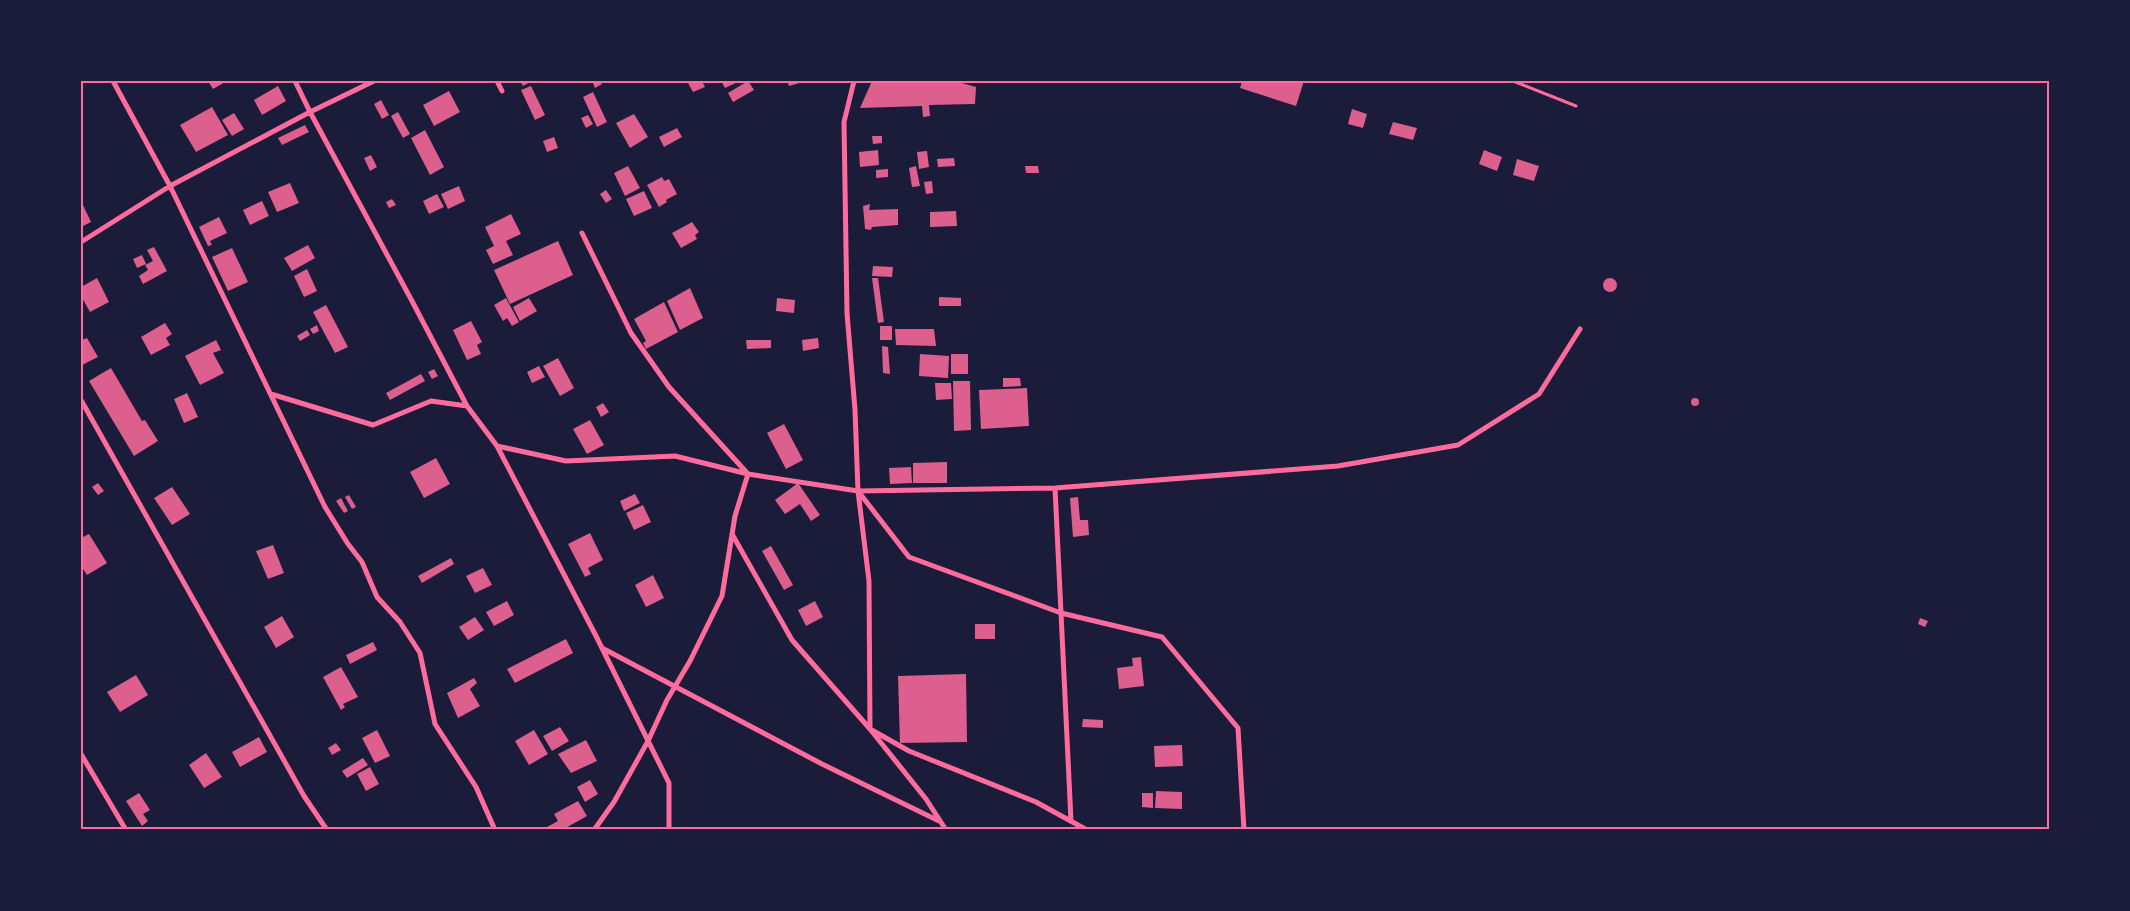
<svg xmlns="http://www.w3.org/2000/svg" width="2130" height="911" viewBox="0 0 2130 911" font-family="'Roboto Condensed',sans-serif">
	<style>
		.building { fill: #dd5f8e }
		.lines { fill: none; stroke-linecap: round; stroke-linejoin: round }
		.path { stroke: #ff6b9d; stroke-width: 3 }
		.minor { stroke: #ff6b9d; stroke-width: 5 }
		.neatline { fill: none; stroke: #ff6b9d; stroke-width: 2 }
	</style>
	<rect width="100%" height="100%" fill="#1b1b3a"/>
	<!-- building -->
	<path class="building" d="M208 81H227L213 89Z
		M520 81H532L523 86Z
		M592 81H601L602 84 595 88Z
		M692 81H702L705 87 693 92 688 83Z
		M721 81H740L725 88Z
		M748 81 754 90 733 102 728 93Z
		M787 81H803V82L789 86Z
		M872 81H955L976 87 975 104 929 105 930 116 923 117 922 106 860 108Z
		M1242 81H1304L1296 106 1240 88Z
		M278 86 286 101 262 115 254 100Z
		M531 86 545 115 535 120 521 90Z
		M449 91 460 112 434 126 423 105Z
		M593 92 607 122 597 127 583 97Z
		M381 100 389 115 382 119 374 104Z
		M212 107 228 135 196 152 180 125Z
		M1352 109 1367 114 1363 128 1348 124Z
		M398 112 410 134 403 138 391 116Z
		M234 113 244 129 232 136 222 120Z
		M634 114 648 137 630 148 616 123Z
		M588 115 593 124 586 128 581 118Z
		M1393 122 1417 128 1413 140 1389 134Z
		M305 125 309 132 282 145 278 138Z
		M677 128 682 137 664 147 659 137Z
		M425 130 444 167 430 175 411 138Z
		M872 136H882V143L873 144Z
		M554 137 558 148 547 152 543 141Z
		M878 150 879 165 860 167 859 152Z
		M1484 150 1502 157 1497 171 1479 164Z
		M927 151 929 167 919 169 917 152Z
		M371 155 377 167 370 171 364 158Z
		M954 158 955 166 938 167 937 159Z
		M1517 159 1539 166 1534 181 1513 175Z
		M628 166 640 188 625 196 614 173Z
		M916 166 920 186 912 187 909 168Z
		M1025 166H1038L1039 173H1026Z
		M888 169V177L876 178V170Z
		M662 177 664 181 669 179 677 194 666 200 667 202 659 207 647 185Z
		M932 181 933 193 926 194 924 182Z
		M290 183 299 203 277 212 268 192Z
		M459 186 465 201 448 209 441 194Z
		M606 190 612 199 606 203 600 194Z
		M644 191 652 208 634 216 626 199Z
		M437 194 444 207 429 214 423 201Z
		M392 199 396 205 389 208 386 202Z
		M81 201 91 222 81 227Z
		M262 201 269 216 250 225 243 210Z
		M870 204 869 210 898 209V225L872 227 871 230 865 229 863 206Z
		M956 211 957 226 930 227V212Z
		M511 214 521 234 506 241 513 255 493 264 486 250 494 246 485 227Z
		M219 217 227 233 210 241 212 245 208 246 199 227Z
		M692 222 699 232 695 235 697 239 681 248 672 233Z
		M558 241 573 275 510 304 494 270Z
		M308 245 315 258 292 271 284 258Z
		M154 247 167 271 143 284 139 276 148 270 145 265 153 261 147 250Z
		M232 248 248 282 228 291 212 257Z
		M142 255 146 264 137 268 133 259Z
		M873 266 893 267 892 277 872 276Z
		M307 269 317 291 304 297 294 276Z
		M97 278 109 302 90 312 81 296V287Z
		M872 278H878L884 322 878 323Z
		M1603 285a7 7 0 1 1 14 0a7 7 0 1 1-14 0Z
		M690 288 703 318 680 330 667 301Z
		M939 297 961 298V306H939Z
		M506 298 519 322 512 326 507 318 503 321 494 305Z
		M529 298 537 311 520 321 513 307Z
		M777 298 795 300 794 313 776 311Z
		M664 302 678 332 646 349 643 343 646 341 634 319Z
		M326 305 348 347 335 353 313 312Z
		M471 321 482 342 477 345 481 354 467 360 453 330Z
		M165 323 172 334 166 338 170 345 151 355 141 337Z
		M317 325 319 331 313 334 310 329Z
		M880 326H892V340H880Z
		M895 329H934L936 346 896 345Z
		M307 330 310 335 300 341 297 336Z
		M87 338 98 357 82 365 81 340Z
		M818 338 819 348 803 351 802 340Z
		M216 340 221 350 213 353 224 373 200 385 185 356Z
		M746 340H771V348L747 349Z
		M882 346 888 347 890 374 883 373Z
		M920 354 949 356 948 378 919 376Z
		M951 354H968V374H951Z
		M558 358 574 388 560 396 543 366Z
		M539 366 545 377 532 383 527 372Z
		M111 368 142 421 145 420 158 441 134 456 89 381Z
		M434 369 438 376 432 379 428 372Z
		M421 374 425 381 390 400 386 393Z
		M1003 378H1020L1021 386 1003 387Z
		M953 381H970L971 430 954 431Z
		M935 383H951L952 399 936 400Z
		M1027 388 1029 426 981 429 979 390Z
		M187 393 198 417 184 423 174 399Z
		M1691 402a4 4 0 1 1 8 0a4 4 0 1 1-8 0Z
		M603 403 609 412 601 417 596 407Z
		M590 420 604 445 587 454 573 429Z
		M784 424 803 460 786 469 767 433Z
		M436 458 450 484 424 498 410 472Z
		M947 462V483H913V463Z
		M911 467 912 483 890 484 889 468Z
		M98 483 104 491 98 495 92 487Z
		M798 483 820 515 811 521 800 504 785 514 775 500Z
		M172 487 190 514 172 525 154 498Z
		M635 494 640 503 624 511 620 501Z
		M349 495 356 507 352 509 345 497Z
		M1078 497 1080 520H1088L1089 535 1073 537 1070 498Z
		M341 498 348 511 344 513 336 501Z
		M643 505 651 522 634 530 626 513Z
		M590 533 603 560 588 568 591 574 585 577 568 544Z
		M89 534 107 563 87 575 81 566V538Z
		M273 545 284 573 268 579 256 551Z
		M771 546 793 585 784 590 762 551Z
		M451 558 454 564 422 583 418 576Z
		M483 568 492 585 475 593 466 576Z
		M653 575 664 598 646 607 635 585Z
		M507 601 514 615 494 626 486 612Z
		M815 601 823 617 806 626 798 610Z
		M282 616 294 637 276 648 264 627Z
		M475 617 484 630 468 640 459 627Z
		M1920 618 1928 621 1925 627 1918 624Z
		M975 624H995V639H975Z
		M566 639 573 653 515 683 507 669Z
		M373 642 377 650 350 664 346 655Z
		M1141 657 1144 686 1119 689 1117 668 1133 666 1132 658Z
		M341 667 358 697 343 704 345 707 341 710 323 677Z
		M966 674 967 742 900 743 898 676Z
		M136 675 148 695 120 712 107 692Z
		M474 678 477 683 470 689 480 706 458 718 447 693Z
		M1083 719 1103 720V728L1082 727Z
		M560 727 569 741 552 751 543 736Z
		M377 730 390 756 375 763 362 738Z
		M534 730 548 754 529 765 515 741Z
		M259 737 267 752 240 767 232 752Z
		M586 740 597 761 571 773 558 754Z
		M336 743 341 750 332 755 328 748Z
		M1182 745 1183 766 1155 767 1154 746Z
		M206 753 222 777 204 788 189 765Z
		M363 758 368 765 347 778 342 771Z
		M370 767 379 784 366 791 357 774Z
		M590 780 598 794 585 802 577 787Z
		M1156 791 1182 792V809L1155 808Z
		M139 793 150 810 143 814 148 821 142 826 126 801Z
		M1142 793H1153V808L1142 807Z
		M578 801 587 816 562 830H549L547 827 558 821 554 814Z"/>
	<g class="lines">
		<!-- path -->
		<path class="path" d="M1513 81 1576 106"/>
		<!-- minor -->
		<path class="minor" d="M113 81 170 186 325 507 348 544 362 562 377 597 400 622 420 653 435 724 476 787 495 830
			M295 81 310 112 374 81
			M497 81 502 91
			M854 81 844 122 847 313 855 410 858 491 869 581 870 729 926 799 946 830
			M582 233 631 333 669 387 748 474 858 491 1055 488 1338 466 1458 445 1539 394 1580 329
			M81 242 170 186 310 112 412 301 467 406 497 446 566 461 675 456 748 474 735 516 722 596 690 661 667 700 648 741 614 802 594 830
			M271 394 373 425 431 401 467 406
			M81 400 304 796 327 830
			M497 446 596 636 669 783V830
			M1055 488 1071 821
			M858 491 909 557 1061 613 1162 637 1238 728 1244 830
			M732 534 792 640 870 729 909 751 1036 802 1087 830
			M602 648 822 764 939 821
			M81 754 126 830"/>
	</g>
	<!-- border -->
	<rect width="2130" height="911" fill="none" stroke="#1b1b3a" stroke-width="165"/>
	<rect x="82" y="82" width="1966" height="746" class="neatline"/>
</svg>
